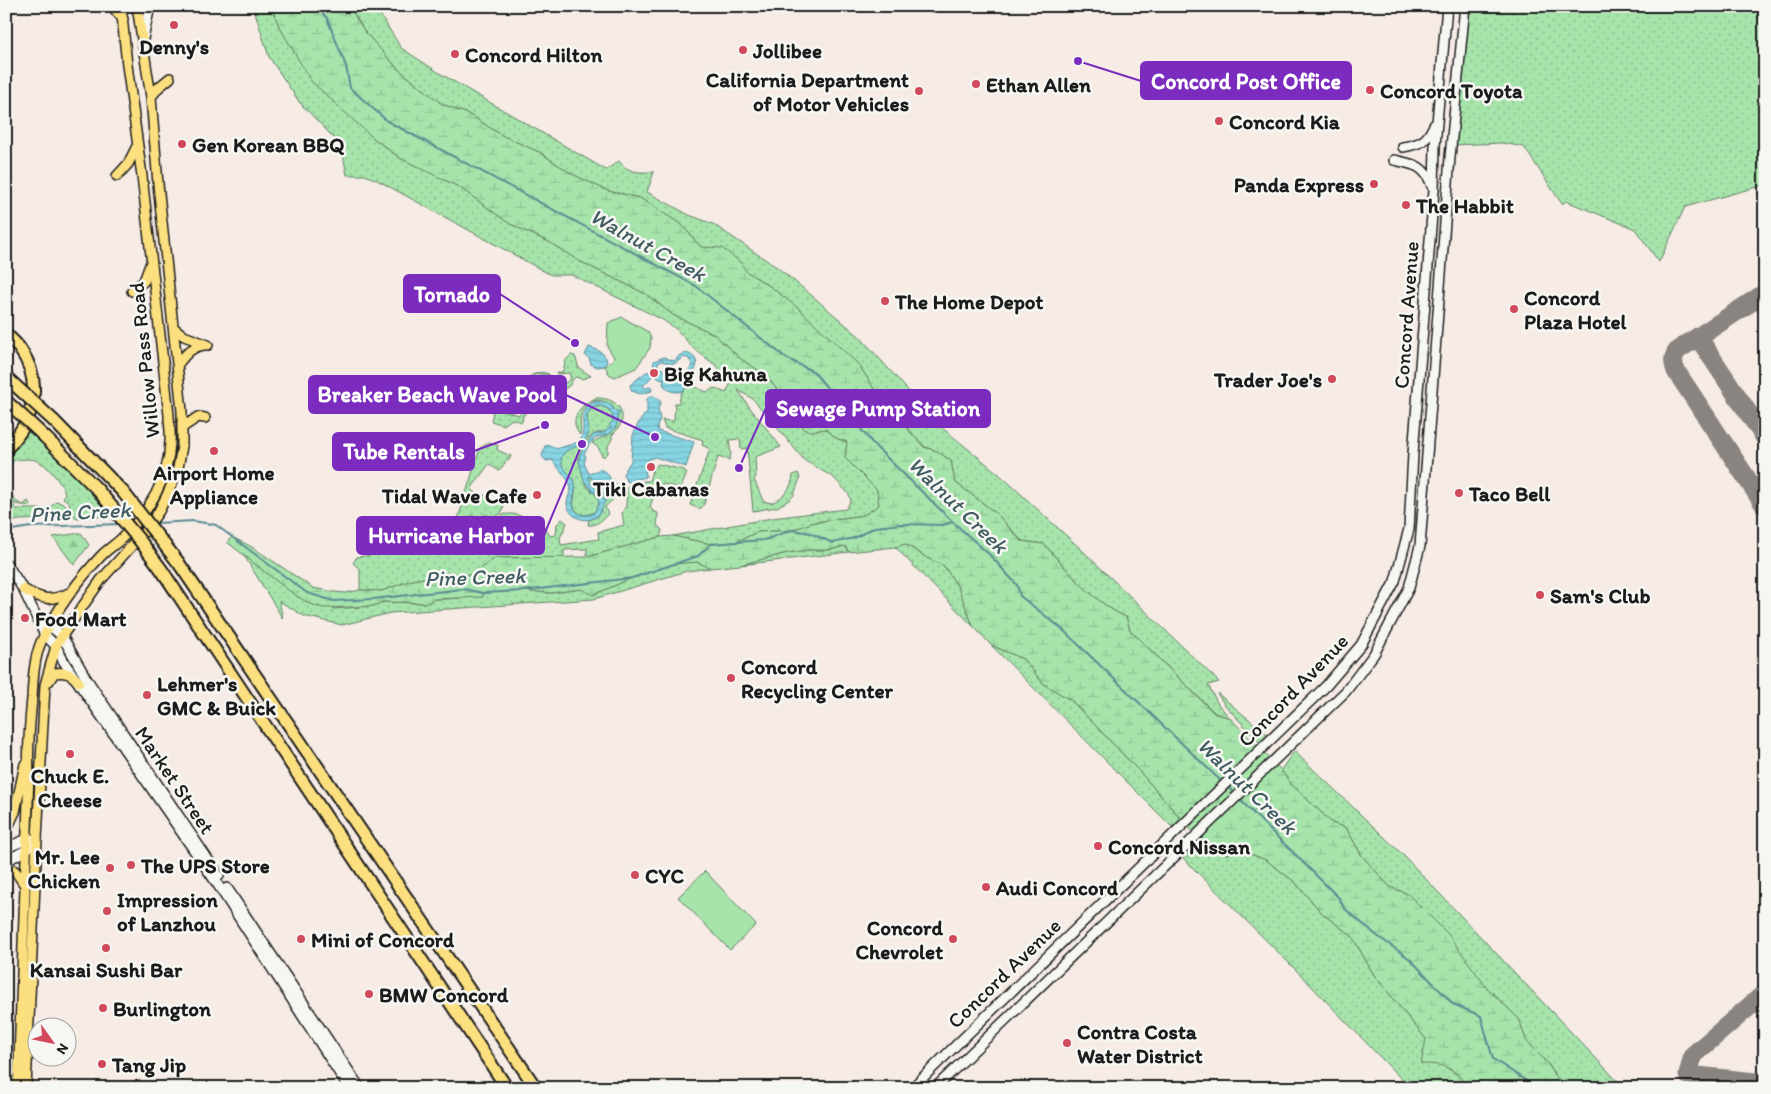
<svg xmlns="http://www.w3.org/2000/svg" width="1771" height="1094" viewBox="0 0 1771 1094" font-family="Itim,sans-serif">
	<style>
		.grass { fill: url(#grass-dots); stroke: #618064 }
		.forest { fill: url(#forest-firs); stroke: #618064 }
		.wetland { fill: url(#wetland-marsh); stroke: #618064 }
		.park { fill: #a6e4ab; stroke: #618064 }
		.water { fill: url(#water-rules); stroke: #5c8b94; fill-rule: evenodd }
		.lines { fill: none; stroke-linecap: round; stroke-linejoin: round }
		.stream { stroke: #5c8b94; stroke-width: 2 }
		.taxiway { stroke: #898480; stroke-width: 19 }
		.secondary-casing { stroke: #1c1c1c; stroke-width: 12 }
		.primary-casing { stroke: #1c1c1c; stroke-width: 12 }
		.motorway-casing { stroke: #1c1c1c; stroke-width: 15 }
		.secondary { stroke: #f6f6f2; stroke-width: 9 }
		.primary { stroke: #fce080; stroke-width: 9 }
		.motorway { stroke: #fce080; stroke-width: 11 }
		.motorway-bridge-casing { stroke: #1c1c1c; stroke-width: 15; stroke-linecap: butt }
		.motorway-bridge { stroke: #fce080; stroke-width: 11 }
		.poi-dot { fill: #d1495b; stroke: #f6f6f2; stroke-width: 2 }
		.labels { text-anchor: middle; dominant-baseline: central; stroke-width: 5; stroke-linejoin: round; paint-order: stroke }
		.poi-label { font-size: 21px; font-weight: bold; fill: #1c1c1c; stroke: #f6f6f2; text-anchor: start }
		.street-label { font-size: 21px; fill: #1c1c1c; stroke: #f6f6f2 }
		.water-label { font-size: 22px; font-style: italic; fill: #415d62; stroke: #f6f6f2 }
		.leader { fill: none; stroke: #7b2cbf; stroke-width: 2 }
		.callout-dot { fill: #7b2cbf; stroke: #f6f6f2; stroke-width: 2 }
		.callout { fill: #7b2cbf; stroke: #7b2cbf; stroke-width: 2 }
		.callout-label { font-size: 22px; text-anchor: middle; font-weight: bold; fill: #fff }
	</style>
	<defs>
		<pattern id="grass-dots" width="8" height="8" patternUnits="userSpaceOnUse" patternTransform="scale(1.25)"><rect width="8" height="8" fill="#a6e4ab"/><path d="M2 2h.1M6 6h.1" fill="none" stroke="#8ec393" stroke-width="1.8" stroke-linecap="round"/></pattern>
		<pattern id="forest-firs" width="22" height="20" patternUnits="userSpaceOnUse" patternTransform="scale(1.25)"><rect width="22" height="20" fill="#a6e4ab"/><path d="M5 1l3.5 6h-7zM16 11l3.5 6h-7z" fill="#8ec393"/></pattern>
		<pattern id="wetland-marsh" width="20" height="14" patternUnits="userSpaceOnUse" patternTransform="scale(1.25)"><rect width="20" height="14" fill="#a6e4ab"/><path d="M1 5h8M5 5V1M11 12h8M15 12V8" fill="none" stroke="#8ec393"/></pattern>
		<pattern id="water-rules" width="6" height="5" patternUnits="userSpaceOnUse" patternTransform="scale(1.25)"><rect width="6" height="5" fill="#87d5e4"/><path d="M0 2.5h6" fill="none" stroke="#74b6c3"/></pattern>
	</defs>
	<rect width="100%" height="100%" fill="#f6ebe5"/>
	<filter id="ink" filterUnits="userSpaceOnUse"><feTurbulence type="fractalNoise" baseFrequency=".02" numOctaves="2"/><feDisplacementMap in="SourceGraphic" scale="10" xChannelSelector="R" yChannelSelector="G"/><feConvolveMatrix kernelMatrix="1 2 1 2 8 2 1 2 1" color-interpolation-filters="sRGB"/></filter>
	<g filter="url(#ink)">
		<!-- grass -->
		<path class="grass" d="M253 6H271L279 26 373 138 400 158 459 187 510 224 549 242 579 261 646 294 673 315 714 334 741 359 764 374 782 395 801 409 811 431 826 429 836 438 847 442 845 458 877 490 879 505 864 515 815 522 792 530 758 532 735 542 711 544 673 536 772 518 846 509 851 500 848 493 833 477 805 461 753 399 738 390 747 404 781 447 755 457 756 477 754 479 763 501 771 503C784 498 792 488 793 475L798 473 800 478 794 495 789 500 777 507 753 511 747 448 741 449 740 439 729 440 731 454 729 460 718 457 704 504 700 509 690 505 710 449 702 445 703 440 665 428 662 420 674 421 675 403H679C682 381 691 385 707 392L714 388 726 393 731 383 718 367 694 349 676 329 663 320 572 275H551L377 180 365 175H347L342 150 335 139 300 103 269 57Z
			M349 6H375L401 48 441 74 606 170 619 161C629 174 640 172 654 172L647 192 689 215 713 224 778 268 810 294 860 337 941 427 999 474 1083 551 1219 682 1208 685 1218 704 1230 718 1215 713 1130 630 1126 617C1094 603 1067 570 1044 544L1022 541 997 514 955 482 951 461 937 451 925 447 881 400 859 365 771 287 747 272 739 261 701 247 682 225 640 198 608 191 572 174 539 152 503 136 468 114 442 104 398 69 365 32Z
			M1465 6H1765L1764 185 1685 207 1659 262 1635 229 1566 201 1562 204 1524 147 1502 143 1452 145Z
			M571 355 575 356 579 368 591 376 582 379 576 377C571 380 572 382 570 385 566 389 561 390 558 394L561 402 560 403 556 397 555 389H550L535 396 537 400 531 403 524 415H523L522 422 512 419 504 425 491 421 493 412 488 410 494 392 498 393 493 407 519 415 521 411 515 400 517 387C526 379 538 367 550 375L536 374 519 389 517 399 523 408 527 398 549 388 559 387 571 379 569 373 556 374 563 371 566 360Z
			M596 398C620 397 632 418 612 435V439L608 446V453L605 456H602L598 447 592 443C599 437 609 438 614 429 626 406 596 389 583 409 578 418 582 427 580 435 567 419 581 404 596 398Z
			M599 406C609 407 618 417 610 428 606 434 598 431 593 435 586 439 580 451 579 459 579 463 581 466 582 470 583 475 583 480 586 485 591 492 598 493 599 503L594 513 584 515C565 510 579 495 574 483 571 474 560 469 561 459 563 446 586 446 588 433 589 427 586 420 587 414L592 408Z
			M27 420 120 516 76 518 74 515 68 518 19 520 6 523V483L15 501 23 505 28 501 31 506 15 504 10 498 16 509H48L57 501 70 508 69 502 63 498 65 492C59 481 48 464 35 460 28 458 21 460 14 460L6 472V449Z
			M488 443 498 445 497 450 511 456 509 460H507L499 471 489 464 471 489 480 496 482 494 493 501 495 499 504 505 501 514 490 519 487 514 476 520 473 515 463 520 477 545 488 539 491 544 502 538 505 544 515 539 502 515C517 511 527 519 540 525H519L543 548 544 526 550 536 556 535 557 524 562 519 567 523 560 538 561 545 599 539 598 532 624 525 622 513 626 506 627 488 629 485 632 493 645 490 643 481H649L653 468 658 464 684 470 687 473 681 488 663 484 656 487 650 507 654 512 658 513 657 525 662 530 660 537 587 557V549L564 550V558H495L472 575 447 573 409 581 382 591 360 590V569L353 563 357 557 437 546 447 552 474 548C468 544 461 530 457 522L480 448Z
			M587 476 591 477C594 485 601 488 605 496L612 497 616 494V486L611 483 612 480 615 481 614 482 616 485 618 484C621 495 612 500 605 507L608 514C602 520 597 526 588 525L589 520 598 516 604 500C601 489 590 487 587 476Z
			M905 544 927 558 944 566 958 587 973 626 895 547Z
			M845 546 849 552 740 565 787 553 808 550H829Z
			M243 554 288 590 334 609 373 606 383 602 428 603 433 599H447L483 596V593L522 591 551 593 582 589 593 595C618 584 669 560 696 562 700 563 706 566 710 568L687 571 594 599 390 613 342 625 304 616 279 601 283 619Z
			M991 645 1023 659 1044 684 1072 701 1139 771 1181 819 1172 827Z
			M1217 693 1268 735 1259 742 1224 704Z
			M1294 751 1403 855 1624 1088H1570L1568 1085 1557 1078 1548 1064 1526 1040 1519 1019 1487 988 1464 959 1408 894 1390 887 1362 856 1346 828 1332 823 1291 784 1281 770Z
			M1201 841 1226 854 1243 851 1266 860 1295 882 1323 914 1352 936 1374 975 1426 1039 1441 1064 1459 1076 1468 1088H1410L1296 970 1183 858Z"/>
		<!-- forest -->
		<path class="forest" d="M81 533 89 545 74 565 53 537Z"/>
		<!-- wetland -->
		<path class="wetland" d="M271 6H349L365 32 398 69 442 104 468 114 503 136 539 152 572 174 608 191 640 198 682 225 701 247 722 248 739 261 747 272 771 287 798 308 859 365 881 400 924 447 937 451 951 461 955 482 997 514 1021 541 1044 544C1067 570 1094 603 1126 617L1130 630 1214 713 1230 718 1281 770 1291 784 1332 823 1346 828 1362 856 1390 887 1408 894 1448 934 1487 988 1519 1019 1526 1040 1548 1064 1556 1078 1568 1085 1570 1088H1468C1454 1067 1445 1064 1421 1064L1426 1039 1374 975 1352 936 1323 914 1295 882 1266 860 1243 851 1226 854 1201 841 1139 771 1072 701 1044 684 1023 659 991 645 973 626 958 587 944 566 927 558 906 544 895 547 849 552 845 546 829 550H808L787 553 740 565 710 568 697 562 675 564 632 578 593 595 581 589 551 593 522 591 483 593V597L433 599 428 603 383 602 373 606 323 608 308 603 288 590 227 542 232 537 252 547 313 588 334 592 346 593 360 590 382 591 409 581 448 573 472 575 495 558 587 557 660 537 673 536 711 544 735 542 758 532 792 530 815 522 864 515 879 505 877 490 845 458 847 442 836 438 826 429 811 431 803 429 801 409 782 395 764 374 741 359 714 334 673 315 646 294 579 261 549 242 510 224 459 187 400 158 373 138 311 81 279 26Z"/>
		<!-- park -->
		<path class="park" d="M622 317 648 332 651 338 650 348 636 368 615 377 609 374 605 366 612 361 614 357 607 346 608 323Z
			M519 525 544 526V548H518Z
			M705 871 756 925 730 950 678 897Z"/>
		<!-- water -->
		<path class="water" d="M589 347C597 350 605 352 607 361L605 366 597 367 591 364 589 358 585 355Z
			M685 353C691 354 696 357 697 364L695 370 687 376V385L684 390C676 394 668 392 663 384L664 378 659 379 654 374 643 386 645 388 651 387 652 391 640 394 632 391 630 385 646 372H650L653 370 654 361 664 357 674 361 680 355ZM683 357 688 358 693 365C691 371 684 371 682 378L679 369 676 370 675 368 673 369V371L667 373 663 369 657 368 658 363 662 361C672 364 674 366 683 357Z
			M650 396H654L661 402 658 409 660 419 657 426 658 431 694 442 686 467 655 457 649 459 645 464 646 477 628 482 625 479 623 474 631 461 633 435 639 422 647 412V399Z
			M597 401 609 404 616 411H619L620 414 617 415C619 425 614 434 603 436 600 437 599 436 596 438 590 441 587 449 584 455L586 456 584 463 589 474 600 469 607 473 617 490 612 497 607 498C604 494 592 481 591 477L588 476C590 487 601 489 604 500L606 501C602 505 602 513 596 517 585 524 569 517 567 504 567 499 570 493 571 488L568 480 552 460 546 461 542 456 545 446 550 445 556 449 579 442C590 426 572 409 597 401ZM597 406C607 406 613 411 613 421L609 425 611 427 605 432 593 435 580 453 579 461 584 481 592 490 591 492 596 493 599 503 594 513C586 517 574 515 573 504 572 496 578 490 574 481 568 470 554 463 566 451 576 447 588 443 589 430 589 424 586 420 587 414L592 408Z"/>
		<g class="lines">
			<!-- stream -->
			<path class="stream" d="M316 6 327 18 346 66 350 88 387 121 696 286 786 358 814 372 874 445 953 522 991 556 1017 585 1020 596 1061 628 1222 782
				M156 523 194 521 216 525 307 593 334 601 373 599 463 589 483 593 522 591 632 578 698 556 711 544 764 540 792 530 810 533 833 543 854 538 875 527 901 524 943 525 953 522
				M6 531 31 527 121 524
				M1228 787 1235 795
				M1238 798 1339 898 1344 908 1376 935 1410 959 1453 1004 1481 1016 1493 1059 1537 1088"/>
			<!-- taxiway -->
			<path class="taxiway" d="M1765 293 1678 350C1672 357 1673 363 1676 371L1765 506
				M1698 337 1765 438
				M1765 993 1693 1055 1688 1075 1765 1083"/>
			<!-- secondary casing -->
			<g class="secondary-casing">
				<path id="secondary" d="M143 39 150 6
					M1403 147C1420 144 1427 142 1434 125
					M1394 160C1413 164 1425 165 1432 186
					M6 563 23 589 45 635 56 646 64 662 218 885 349 1088
					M43 624 50 626 62 636 86 678 219 876
					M6 848 25 840 34 839
					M6 861 26 850 37 839
					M227 888 360 1088
					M912 1088 1326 686 1361 645 1395 581 1409 529 1413 454 1434 190 1435 146 1447 6
					M935 1088 1346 691 1374 654 1409 588 1420 546 1450 157 1465 6"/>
			</g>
			<!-- primary casing -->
			<g class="primary-casing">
				<path id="primary" d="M112 6 123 19
					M151 97 159 87 170 78
					M117 176 128 164 137 146
					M132 291 144 281 151 262
					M174 328 184 336 208 345
					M178 364C186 354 192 346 205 345
					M183 427 198 417 205 418
					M23 589C42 600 51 602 71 592
					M49 681 54 673C66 671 71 674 79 682
					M6 831 15 812 25 764
					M6 864 16 872 24 884
					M18 1088 29 773C27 748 30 723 32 698 33 679 34 659 41 642 55 612 79 579 102 555 108 549 116 544 122 538 148 513 169 479 170 442 171 433 169 424 169 415L142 176 127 65 121 6
					M26 1088 37 839 45 685 56 646 62 636 101 580 145 531 159 511 169 491 178 468 182 446V411L158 184 151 97 137 6"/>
			</g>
			<!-- motorway casing -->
			<g class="motorway-casing">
				<path id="motorway" d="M6 334C11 339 16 343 20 349 44 383 34 421 6 449
					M54 421 123 492
					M45 437 97 489
					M178 562 536 1088
					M161 569 507 1088"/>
			</g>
			<!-- secondary -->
			<use href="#secondary" class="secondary"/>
			<!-- primary -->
			<use href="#primary" class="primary"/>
			<!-- motorway -->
			<use href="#motorway" class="motorway"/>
			<!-- motorway-bridge casing -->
			<g class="motorway-bridge-casing">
				<path id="motorway-bridge" d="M6 377 54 421
					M6 401 45 437
					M97 489 141 542 161 569
					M123 492 178 562"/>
			</g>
			<!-- motorway-bridge -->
			<use href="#motorway-bridge" class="motorway-bridge"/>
		</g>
	</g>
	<!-- markers -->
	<g class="poi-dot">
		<circle cx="174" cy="25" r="5"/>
		<circle cx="743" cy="50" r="5"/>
		<circle cx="455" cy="54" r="5"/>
		<circle cx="976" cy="84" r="5"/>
		<circle cx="1370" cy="90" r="5"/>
		<circle cx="919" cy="91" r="5"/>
		<circle cx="1219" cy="121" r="5"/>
		<circle cx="182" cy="144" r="5"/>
		<circle cx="1374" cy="184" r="5"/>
		<circle cx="1406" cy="205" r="5"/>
		<circle cx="885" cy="301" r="5"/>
		<circle cx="1514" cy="309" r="5"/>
		<circle cx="654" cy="373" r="5"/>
		<circle cx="1332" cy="379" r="5"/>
		<circle cx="214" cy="451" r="5"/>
		<circle cx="651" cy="467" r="5"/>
		<circle cx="1459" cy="493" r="5"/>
		<circle cx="537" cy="495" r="5"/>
		<circle cx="1540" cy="595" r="5"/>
		<circle cx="25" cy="618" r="5"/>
		<circle cx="731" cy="678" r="5"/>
		<circle cx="147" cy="695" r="5"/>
		<circle cx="70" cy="754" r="5"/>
		<circle cx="1098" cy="846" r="5"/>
		<circle cx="131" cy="865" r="5"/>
		<circle cx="110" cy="868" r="5"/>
		<circle cx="635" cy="875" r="5"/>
		<circle cx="986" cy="887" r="5"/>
		<circle cx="107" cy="911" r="5"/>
		<circle cx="301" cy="939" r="5"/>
		<circle cx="953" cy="939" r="5"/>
		<circle cx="106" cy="948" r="5"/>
		<circle cx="369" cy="994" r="5"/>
		<circle cx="103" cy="1008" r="5"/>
		<circle cx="1067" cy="1043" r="5"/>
		<circle cx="102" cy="1064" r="5"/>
	</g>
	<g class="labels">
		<!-- poi labels -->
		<g class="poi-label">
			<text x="174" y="46" text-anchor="middle">Denny's</text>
			<text x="753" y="50">Jollibee</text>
			<text x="465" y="54">Concord Hilton</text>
			<text x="909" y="79" text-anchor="end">California Department<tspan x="909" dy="24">of Motor Vehicles</tspan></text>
			<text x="986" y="84">Ethan Allen</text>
			<text x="1380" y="90">Concord Toyota</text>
			<text x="1229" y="121">Concord Kia</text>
			<text x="192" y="144">Gen Korean BBQ</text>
			<text x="1364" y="184" text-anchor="end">Panda Express</text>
			<text x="1416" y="205">The Habbit</text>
			<text x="1524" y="297">Concord<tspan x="1524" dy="24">Plaza Hotel</tspan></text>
			<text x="895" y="301">The Home Depot</text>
			<text x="664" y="373">Big Kahuna</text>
			<text x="1322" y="379" text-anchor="end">Trader Joe's</text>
			<text x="214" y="472" text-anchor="middle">Airport Home<tspan x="214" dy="24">Appliance</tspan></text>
			<text x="651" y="488" text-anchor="middle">Tiki Cabanas</text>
			<text x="1469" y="493">Taco Bell</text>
			<text x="527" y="495" text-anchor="end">Tidal Wave Cafe</text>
			<text x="1550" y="595">Sam's Club</text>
			<text x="35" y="618">Food Mart</text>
			<text x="741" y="666">Concord<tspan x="741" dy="24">Recycling Center</tspan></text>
			<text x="157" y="683">Lehmer's<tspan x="157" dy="24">GMC &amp; Buick</tspan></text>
			<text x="70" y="775" text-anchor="middle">Chuck E.<tspan x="70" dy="24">Cheese</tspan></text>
			<text x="1108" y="846">Concord Nissan</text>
			<text x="100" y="856" text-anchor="end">Mr. Lee<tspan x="100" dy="24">Chicken</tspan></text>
			<text x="141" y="865">The UPS Store</text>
			<text x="645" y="875">CYC</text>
			<text x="996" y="887">Audi Concord</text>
			<text x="117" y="899">Impression<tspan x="117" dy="24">of Lanzhou</tspan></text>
			<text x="943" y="927" text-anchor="end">Concord<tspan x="943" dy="24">Chevrolet</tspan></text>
			<text x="311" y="939">Mini of Concord</text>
			<text x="106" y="969" text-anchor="middle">Kansai Sushi Bar</text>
			<text x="379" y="994">BMW Concord</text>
			<text x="113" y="1008">Burlington</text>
			<text x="1077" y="1031">Contra Costa<tspan x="1077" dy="24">Water District</tspan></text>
			<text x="112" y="1064">Tang Jip</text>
		</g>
		<!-- street labels -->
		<g class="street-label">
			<text transform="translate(1406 315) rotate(-86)">Concord Avenue</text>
			<text transform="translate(144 360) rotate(-96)">Willow Pass Road</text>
			<text transform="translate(1293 690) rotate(-46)">Concord Avenue</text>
			<text transform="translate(175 780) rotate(56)">Market Street</text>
			<text transform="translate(1004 973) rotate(-44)">Concord Avenue</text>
		</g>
		<!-- water labels -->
		<g class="water-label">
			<text transform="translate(648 245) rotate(29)">Walnut Creek</text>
			<text transform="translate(958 505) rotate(44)">Walnut Creek</text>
			<text transform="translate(80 512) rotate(-3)">Pine Creek</text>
			<text transform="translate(475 577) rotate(-2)">Pine Creek</text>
			<text transform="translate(1247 786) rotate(44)">Walnut Creek</text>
		</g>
	</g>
	<!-- callouts -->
	<path class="leader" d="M1078 61L1141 81M575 343L500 294M655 437L566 395M739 468L766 408M545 425L474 451M582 444L544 535"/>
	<g class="callout-dot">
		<circle cx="1078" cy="61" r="5"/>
		<circle cx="575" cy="343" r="5"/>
		<circle cx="655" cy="437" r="5"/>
		<circle cx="739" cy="468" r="5"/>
		<circle cx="545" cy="425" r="5"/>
		<circle cx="582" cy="444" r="5"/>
	</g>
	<g class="callout">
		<rect x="1141" y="62" width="210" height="37" rx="5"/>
		<rect x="404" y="275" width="96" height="37" rx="5"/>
		<rect x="309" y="376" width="257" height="37" rx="5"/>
		<rect x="766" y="390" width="224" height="37" rx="5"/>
		<rect x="333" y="433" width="141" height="37" rx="5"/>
		<rect x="357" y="517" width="187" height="37" rx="5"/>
	</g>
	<g class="callout-label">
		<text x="1246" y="89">Concord Post Office</text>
		<text x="452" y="302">Tornado</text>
		<text x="437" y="402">Breaker Beach Wave Pool</text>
		<text x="878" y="416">Sewage Pump Station</text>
		<text x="404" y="459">Tube Rentals</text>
		<text x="451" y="543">Hurricane Harbor</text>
	</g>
	<!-- margin -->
	<rect width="1771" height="1094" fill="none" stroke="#f6f6f2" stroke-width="25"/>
	<rect x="12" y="12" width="1746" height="1069" fill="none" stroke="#1c1c1c" stroke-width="2" filter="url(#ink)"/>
	<!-- north arrow -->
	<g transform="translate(52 1042) rotate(123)"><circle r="24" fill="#f6f6f2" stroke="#9f9f9c"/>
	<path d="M0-4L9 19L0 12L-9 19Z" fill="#d1495b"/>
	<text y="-8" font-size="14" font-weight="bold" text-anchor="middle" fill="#1c1c1c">N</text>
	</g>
</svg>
